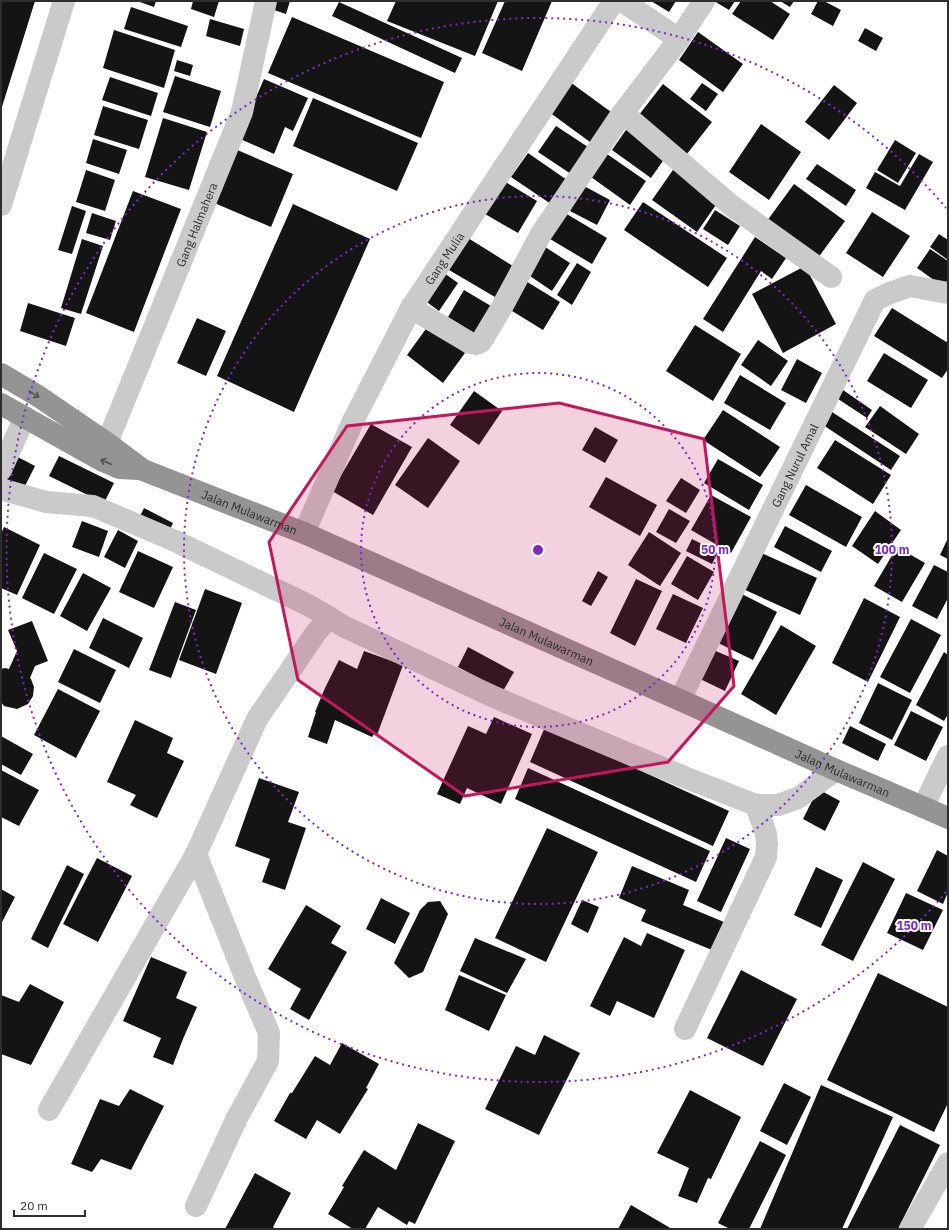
<svg xmlns="http://www.w3.org/2000/svg" width="949" height="1230" viewBox="0 0 949 1230" font-family="'IBM Plex Sans',sans-serif">
	<style>
		.building { fill: #141414 }
		.lines { fill: none; stroke-linecap: round; stroke-linejoin: round }
		.minor { stroke: #cacaca; stroke-width: 22 }
		.highway { stroke: #949494; stroke-width: 22 }
		.oneway { stroke: #515151 }
		.marked { fill: #c2185b; fill-opacity: 0.2; stroke: #c2185b; stroke-width: 3; stroke-linejoin: round }
		.ring { fill: none; stroke: #7b2cbf; stroke-width: 2; stroke-dasharray: 2 4 }
		.labels { text-anchor: middle; dominant-baseline: central; stroke-width: 4; stroke-linejoin: round; paint-order: stroke }
		.street-label { font-size: 12px; fill: #2d2d2d; stroke: #fff }
		.centre { fill: #7b2cbf; stroke: #fff; stroke-width: 2 }
		.ring-label { font-size: 12px; text-anchor: middle; font-weight: bold; fill: #7b2cbf; stroke: #fff; stroke-width: 4; stroke-linejoin: round; paint-order: stroke }
	</style>
	<rect width="100%" height="100%" fill="#fff"/>
	<!-- building -->
	<path class="building" d="M1 1H35L1 110Z
		M137 1H156L154 7Z
		M193 1H219L214 17 191 9Z
		M274 1H290L286 14 271 9Z
		M396 1H498L475 56 387 21Z
		M505 1H552L522 71 482 53Z
		M651 1H676L669 12Z
		M714 1H735L729 10Z
		M741 1H770L790 14 773 40 732 14Z
		M780 1H794L790 7Z
		M818 1H824L841 10 833 26 811 14Z
		M339 2 462 58 455 73 332 16Z
		M131 7 188 26 181 47 124 29Z
		M292 17 444 82 421 138 268 73Z
		M210 19 244 29 240 46 206 36Z
		M865 28 883 38 876 51 858 41Z
		M114 30 175 50 164 88 103 68Z
		M698 32 743 64 723 92 679 60Z
		M177 60 193 65 190 76 174 71Z
		M175 76 221 91 210 127 163 112Z
		M110 77 158 93 151 116 102 100Z
		M264 79 308 98 293 131 285 127 274 154 238 138Z
		M570 82 611 112 590 142 549 112Z
		M702 83 718 94 706 111 690 99Z
		M663 84 712 122 683 159 635 120Z
		M834 85 857 103 829 140 805 122Z
		M313 98 418 143 397 191 293 146Z
		M103 106 148 120 139 149 94 135Z
		M163 118 207 132 189 190 145 177Z
		M761 124 801 152 769 200 729 172Z
		M556 126 588 147 571 174 538 152Z
		M628 127 667 155 651 178 612 150Z
		M93 139 127 150 119 174 86 163Z
		M895 140 916 153 898 183 877 170Z
		M235 149 293 174 271 227 212 202Z
		M528 153 567 180 551 204 511 177Z
		M607 154 646 181 630 205 591 177Z
		M919 154 933 162 905 210 866 188 875 172 900 186Z
		M817 164 856 190 846 206 806 179Z
		M675 167 720 199 697 232 652 200Z
		M86 170 115 180 105 211 76 202Z
		M504 181 537 201 518 233 485 214Z
		M794 184 845 221 815 262 764 225Z
		M584 186 610 200 597 225 570 211Z
		M133 191 181 209 134 332 86 313Z
		M643 202 727 258 708 287 624 230Z
		M293 204 370 239 294 412 217 376Z
		M72 206 86 211 72 254 58 250Z
		M560 210 607 238 592 264 545 236Z
		M715 210 740 226 728 245 703 229Z
		M872 212 910 236 883 277 846 253Z
		M92 213 116 221 110 240 86 233Z
		M939 234 948 240V260L930 247Z
		M755 237 786 258 772 279 761 271 723 332 703 319Z
		M468 238 513 266 495 297 449 270Z
		M82 239 103 246 81 314 61 308Z
		M542 245 570 263 552 291 524 272Z
		M930 249 948 261V290L917 268Z
		M577 263 591 272 572 305 557 295Z
		M805 266 836 324 783 353 752 294Z
		M440 270 458 283 439 311 420 297Z
		M524 280 560 302 543 330 507 308Z
		M464 290 491 306 474 333 448 317Z
		M28 303 75 318 66 346 20 331Z
		M892 308 948 343V369L942 378 874 336Z
		M197 318 226 331 206 376 177 363Z
		M695 325 741 354 713 401 666 371Z
		M428 326 465 353 443 383 407 355Z
		M758 340 788 361 771 386 741 365Z
		M884 353 928 380 911 408 867 381Z
		M797 359 822 373 806 403 781 390Z
		M740 375 786 403 770 430 724 403Z
		M843 390 872 410 867 418 838 399Z
		M474 391 502 411 479 445 450 425Z
		M880 406 919 434 906 454 865 427Z
		M723 410 780 447 760 477 703 440Z
		M832 412 900 456 891 470 823 425Z
		M371 424 412 447 373 515 332 491Z
		M595 427 618 440 605 463 582 450Z
		M428 438 460 461 428 508 395 485Z
		M835 440 891 475 873 504 817 468Z
		M14 455 35 466 24 488 2 477Z
		M59 456 114 483 104 503 49 476Z
		M718 459 763 485 749 510 704 483Z
		M606 477 657 505 640 536 589 507Z
		M681 478 700 490 686 513 666 501Z
		M806 485 862 517 846 547 789 515Z
		M711 495 751 517 731 553 691 530Z
		M144 508 173 523 167 536 137 522Z
		M669 509 690 521 676 543 656 532Z
		M875 511 901 530 878 564 852 546Z
		M82 521 108 531 99 557 72 547Z
		M785 526 832 551 821 572 774 547Z
		M4 527 40 545 17 595 1 588V534Z
		M118 530 138 541 125 568 104 557Z
		M649 532 681 553 660 586 628 565Z
		M948 538V559L940 555Z
		M692 539 718 552 712 564 686 551Z
		M897 547 925 563 902 602 874 586Z
		M138 551 173 567 154 608 119 592Z
		M759 552 817 578 800 615 743 589Z
		M44 553 77 569 54 614 22 598Z
		M687 556 714 572 698 600 671 584Z
		M934 565 948 572V598L937 619 912 606Z
		M598 571 608 577 591 606 582 601Z
		M83 573 111 588 87 631 60 616Z
		M636 579 662 591 635 646 610 633Z
		M205 589 242 603 216 674 179 660Z
		M738 592 777 612 753 660 714 641Z
		M673 594 703 608 686 643 656 629Z
		M864 598 900 617 868 682 832 663Z
		M175 602 196 610 171 678 149 670Z
		M103 618 143 638 129 668 89 648Z
		M911 619 941 635 910 693 880 677Z
		M32 621 48 661 35 666 30 678 31 679 34 687 33 696 28 704 17 709 4 706 1 702V669L5 668 9 669 17 651 8 630Z
		M781 625 816 646 776 715 741 694Z
		M468 647 514 672 503 691 458 667Z
		M74 649 116 670 100 703 58 682Z
		M711 649 739 661 725 691 698 678Z
		M364 651 403 665 377 735 374 734 372 737 335 720 327 744 308 737 316 712H315L325 688 339 660 357 669Z
		M944 652 948 655V714L944 721 916 705Z
		M878 683 912 700 892 740 859 723Z
		M58 689 100 711 76 758 34 735Z
		M911 711 943 727 926 761 894 745Z
		M494 717 532 734 501 804 467 788 460 804 437 794 468 726 486 734Z
		M135 720 173 738 167 753 184 761 157 818 130 805 136 795 107 782Z
		M850 726 886 744 878 761 842 743Z
		M545 727 729 811 713 846 530 762Z
		M1 736 33 754 21 775 1 764Z
		M528 768 710 851 696 882 515 799Z
		M1 770 39 790 19 826 1 817Z
		M259 778 299 792 288 822 306 828 285 890 262 882 270 859 235 846Z
		M818 789 840 801 825 831 803 819Z
		M547 828 598 852 546 962 495 938Z
		M726 838 750 849 721 912 697 901Z
		M937 850 948 856V892L943 904 917 891Z
		M97 858 132 876 98 942 63 924Z
		M863 862 895 879 853 961 821 945Z
		M67 865 84 874 48 948 31 939Z
		M632 866 689 890 683 905 724 922 712 950 641 921 646 910 619 898Z
		M816 867 843 880 821 928 794 915Z
		M1 889 15 897 1 924Z
		M906 893 943 910 923 950 887 933Z
		M381 898 410 913 395 944 366 929Z
		M582 900 599 907 588 933 571 924Z
		M440 901 448 914 423 972 409 978 394 963 420 910 428 902Z
		M306 905 341 926 331 943 347 952 309 1020 290 1009 301 989 268 969Z
		M647 933 685 950 654 1018 617 1001 610 1016 590 1006 624 937 641 946Z
		M475 938 526 959 507 993 460 971Z
		M151 957 187 972 176 998 197 1007 183 1039 173 1065 153 1057 161 1038 123 1021Z
		M741 970 797 999 763 1066 707 1038Z
		M878 973 948 1007V1103L934 1132 827 1080Z
		M459 975 506 995 489 1031 445 1010Z
		M30 984 64 1002 31 1065 1 1054V995L19 1002Z
		M544 1035 580 1053 539 1135 485 1109 516 1046 535 1055Z
		M342 1043 379 1064 366 1088 368 1089 340 1134 317 1120 306 1139 274 1121 290 1093H292L315 1056 330 1065Z
		M784 1083 811 1097 787 1145 760 1131Z
		M821 1085 893 1117 842 1229H760Z
		M130 1089 164 1106 131 1170 101 1159 92 1172 71 1164 100 1099 119 1106Z
		M690 1090 741 1117 711 1179 708 1178 697 1203 678 1196 689 1168 657 1153Z
		M418 1123 455 1141 415 1224 409 1221 407 1225 378 1207 365 1229H353L328 1214 344 1187 342 1186 364 1150 396 1170Z
		M900 1125 940 1145 898 1229H847Z
		M760 1141 786 1155 749 1229H730L718 1223Z
		M255 1173 291 1193 273 1227 276 1229H225Z
		M631 1205 672 1229H618Z"/>
	<g class="lines">
		<!-- minor -->
		<g class="minor">
			<path d="M622 1 679 39"/>
			<path d="M623 113 732 206 831 277"/>
			<path d="M1 205 64 1"/>
			<path d="M411 308 470 343 476 344 481 342 502 307 541 234 562 203 619 118 679 39 704 1"/>
			<path id="s1" d="M107 443 242 112 266 1"/>
			<path d="M1 470 25 417"/>
			<path d="M1 489 46 502 93 506 175 541 308 605 329 617"/>
			<path id="s2" d="M304 533 353 421 411 308 614 1"/>
			<path id="s3" d="M680 700 875 300 890 293 910 286 948 293"/>
			<path d="M923 807 948 756"/>
			<path d="M685 1029 766 857 767 844 766 834 756 805"/>
			<path d="M49 1110 196 854"/>
			<path d="M196 1206 237 1118 268 1061 269 1033 245 977 196 854 257 719 315 634 329 617 343 626 494 697 684 777 756 805H778L798 798 836 770"/>
			<path d="M910 1229 948 1163"/>
		</g>
		<!-- highway -->
		<g class="highway">
			<path id="s4" d="M1 374 38 396 107 443 143 470 304 533 680 700 836 770 923 807 948 818"/>
			<path d="M1 404 101 460 120 468 138 469"/>
		</g>
	</g>
	<!-- one-way arrows -->
	<defs><path id="oneway-shaft" d="M-6 0H5M1.5-3L5.5 0L1.5 3" fill="none" stroke-width="1.6" stroke-linecap="round" stroke-linejoin="round"/></defs>
	<g class="oneway">
		<use href="#oneway-shaft" transform="translate(34 394) rotate(32)"/>
		<use href="#oneway-shaft" transform="translate(106 462) rotate(-156)"/>
	</g>
	<!-- marked area -->
	<path class="marked" d="M559 403 704 439 734 686 668 762 465 796 298 680 269 542 347 426Z"/>
	<!-- distance rings -->
	<g class="ring">
		<circle cx="538" cy="550" r="177"/>
		<circle cx="538" cy="550" r="354"/>
		<path d="M946 892A532 532 0 1 1 946 208"/>
	</g>
	<g class="labels">
		<!-- street labels -->
		<g class="street-label">
			<text stroke="none"><textPath href="#s1" startOffset="236">Gang Halmahera</textPath></text>
			<text stroke="none"><textPath href="#s2" startOffset="309">Gang Mulia</textPath></text>
			<text stroke="none"><textPath href="#s3" startOffset="261">Gang Nurul Amal</textPath></text>
			<text stroke="none"><textPath href="#s4" startOffset="286">Jalan Mulawarman</textPath></text>
			<text stroke="none"><textPath href="#s4" startOffset="610">Jalan Mulawarman</textPath></text>
			<text stroke="none"><textPath href="#s4" startOffset="934">Jalan Mulawarman</textPath></text>
		</g>
	</g>
	<circle cx="538" cy="550" r="6" class="centre"/>
	<g class="ring-label">
		<text x="715" y="554">50 m</text>
		<text x="892" y="554">100 m</text>
		<text x="914" y="930">150 m</text>
	</g>
	<!-- border -->
	<rect width="949" height="1230" fill="none" stroke="#2d2d2d" stroke-width="4"/>
	<!-- scale -->
	<path d="M14 1210v6h71v-6" fill="none" stroke="#2d2d2d" stroke-width="2"/>
	<text x="20" y="1210" font-size="12" fill="#2d2d2d" stroke="#ffffff" stroke-width="3" paint-order="stroke">20 m</text>
</svg>
